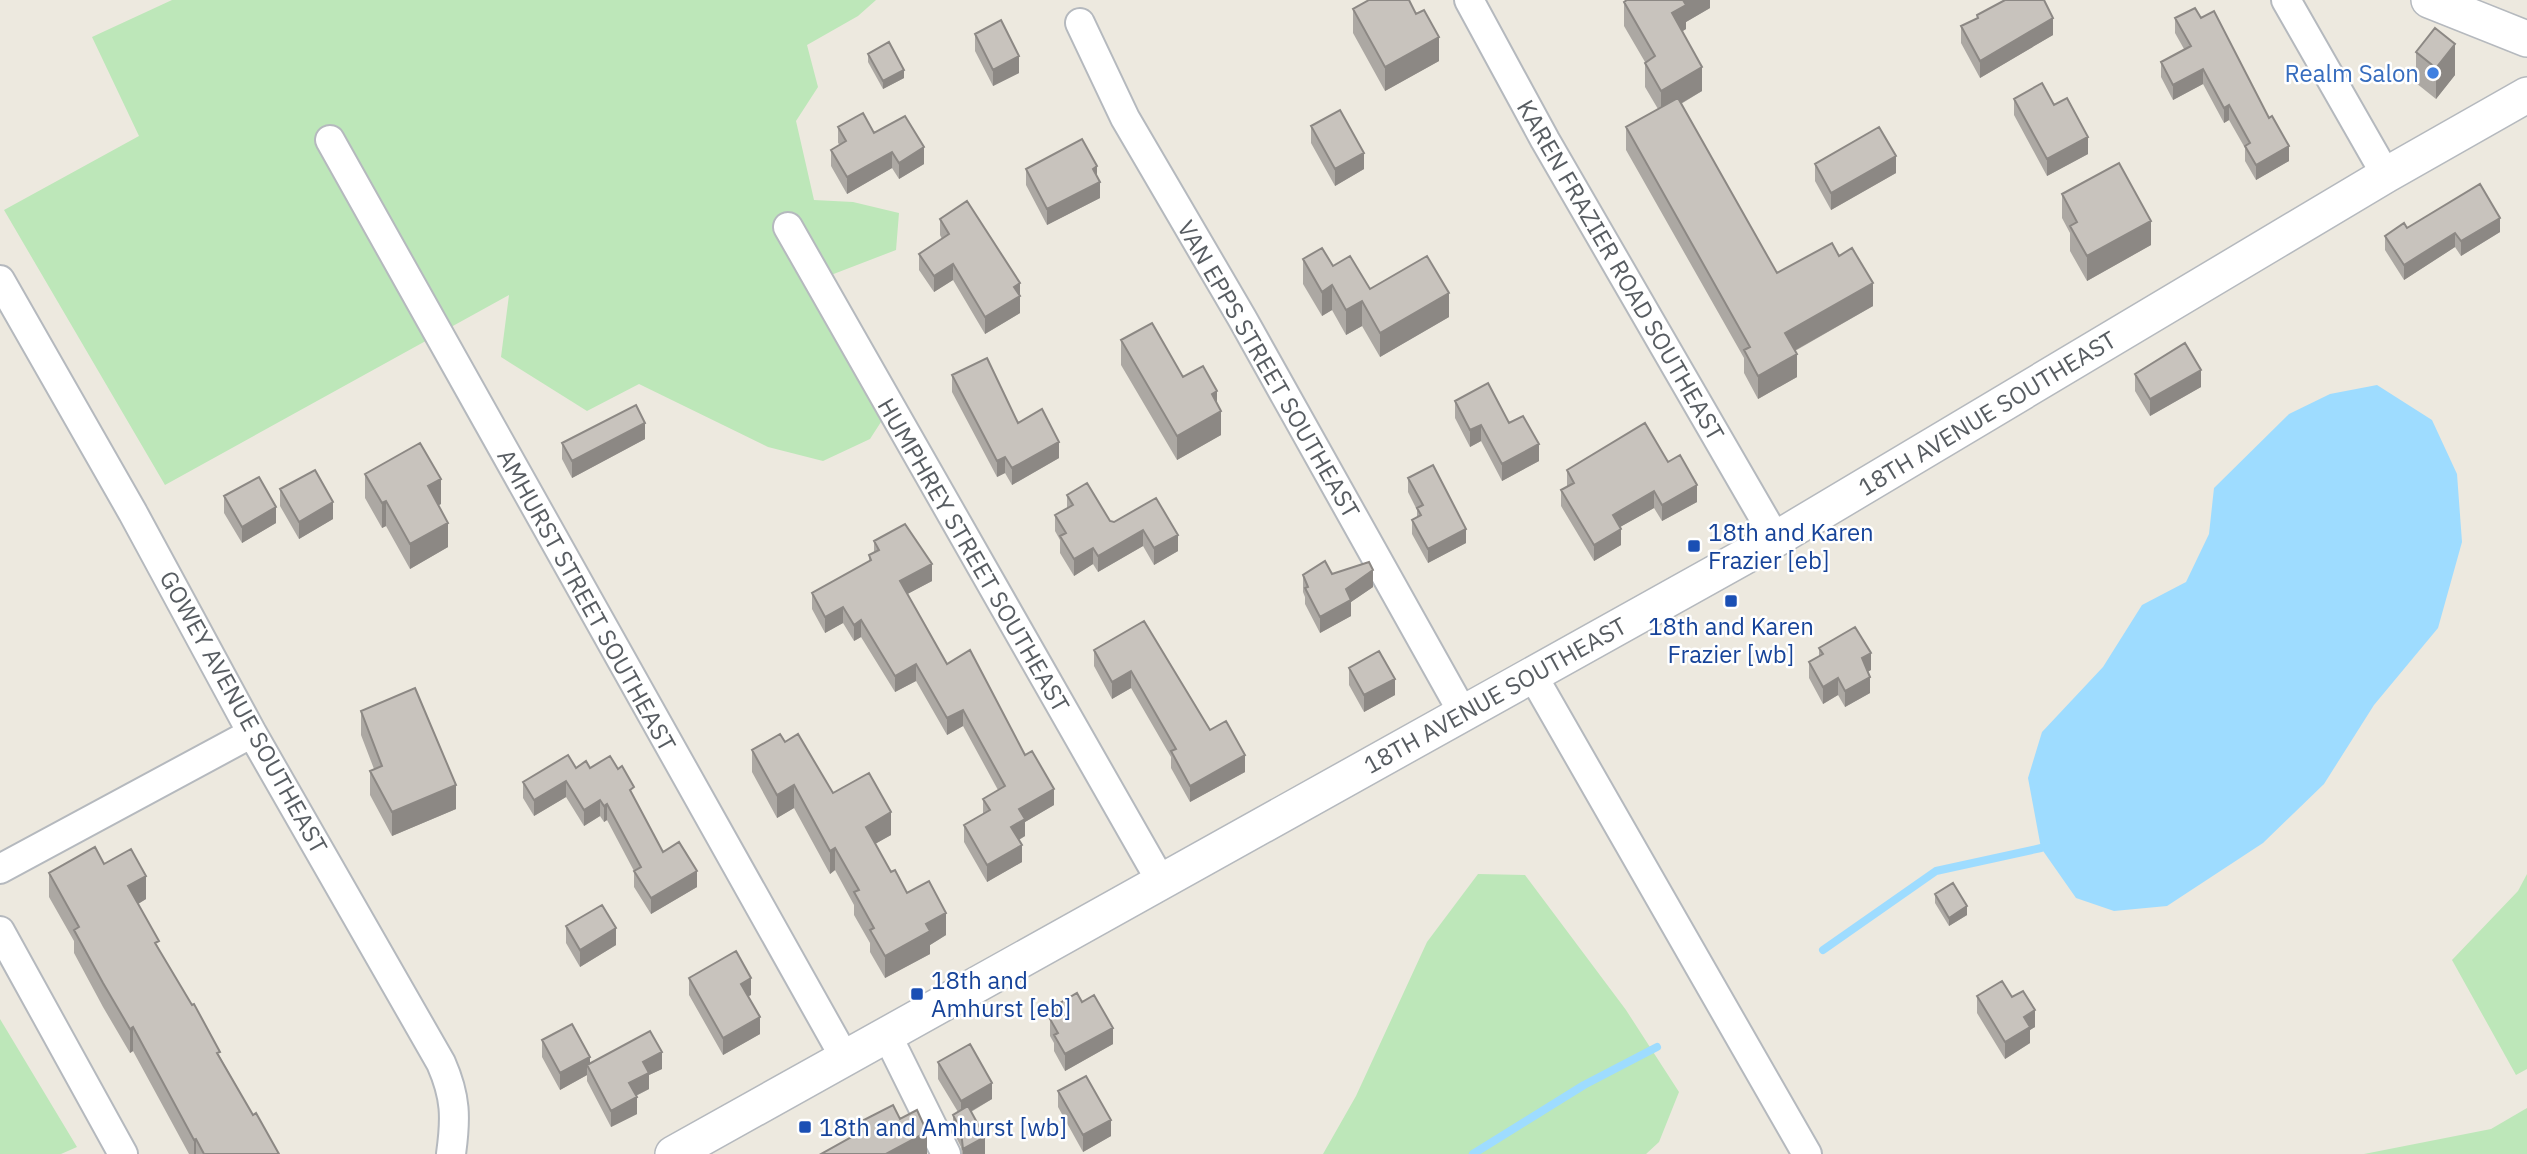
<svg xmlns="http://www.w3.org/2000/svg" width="2527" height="1154" viewBox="0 0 2527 1154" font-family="'IBM Plex Sans',sans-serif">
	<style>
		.green { fill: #bde7b9 }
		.water { fill: #9edcff }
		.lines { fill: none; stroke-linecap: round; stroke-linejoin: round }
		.stream { stroke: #9edcff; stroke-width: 8 }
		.minor-casing { stroke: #b5b9be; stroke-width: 32 }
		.tertiary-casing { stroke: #b5b9be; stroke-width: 38 }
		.minor { stroke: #fff; stroke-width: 28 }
		.tertiary { stroke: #fff; stroke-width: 35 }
		.wall { fill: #aca8a3 }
		.shaded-wall { fill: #8c8884 }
		.building { fill: #c8c3bd; stroke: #8c8884; stroke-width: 2 }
		.shop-dot { fill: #3f7fe0; stroke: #fff; stroke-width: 2.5 }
		.transit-dot { fill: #1a4fb4; stroke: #fff; stroke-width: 2.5 }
		.labels { text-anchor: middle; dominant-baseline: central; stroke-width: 5; stroke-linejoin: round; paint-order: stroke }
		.shop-label { font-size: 24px; fill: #366cbe; stroke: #fff; text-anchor: end }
		.street-label { font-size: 24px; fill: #585d62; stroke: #fff }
		.transit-label { font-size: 24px; fill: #164399; stroke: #fff; text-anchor: start }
	</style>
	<rect width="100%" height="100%" fill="#ede9df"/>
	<!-- green -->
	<path class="green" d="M172 0H876L858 16 807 45 818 87 796 121 814 200 853 202 899 213 896 250 818 280 890 408 870 439 823 461 768 447 639 384 587 411 501 357 509 295 165 485 4 210 139 136 92 37Z
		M1478 874 1525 875 1626 1010 1679 1092 1659 1142 1646 1154H1323L1356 1096 1427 942Z
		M2527 874V1069L2516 1075 2452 960 2518 891Z
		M0 1019 77 1147 61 1154H0Z
		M2527 1108V1154H2364L2491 1129Z"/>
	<!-- water -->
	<path class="water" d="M2377 385 2432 420 2457 474 2462 542 2438 628 2374 705 2324 784 2263 843 2167 906 2114 911 2076 898 2041 848 2028 778 2042 732 2103 667 2142 605 2186 582 2209 534 2214 488 2289 414 2330 394Z"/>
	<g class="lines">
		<!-- stream -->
		<path class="stream" d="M1823 950 1936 871 2041 848
			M1473 1154 1584 1085 1657 1047"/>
		<!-- minor casing -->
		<g class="minor-casing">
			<path id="minor" d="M1469 0 1545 140 1776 539
				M2286 0 2386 175
				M1080 23 1125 118 1242 318 1463 713
				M330 140 846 1060
				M788 227 1162 883
				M0 280 133 513 252 733 441 1063C456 1097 456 1118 451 1154
				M1533 676 1807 1154
				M0 869 252 733
				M0 931 123 1154
				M888 1037 946 1154"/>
		</g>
		<!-- tertiary casing -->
		<g class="tertiary-casing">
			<path id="tertiary" d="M2429 0 2527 39
				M673 1154 1776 539 2386 175 2527 95"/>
		</g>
		<!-- minor -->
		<use href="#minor" class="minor"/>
		<!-- tertiary -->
		<use href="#tertiary" class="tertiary"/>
	</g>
	<!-- wall -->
	<path class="wall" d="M1710 0V8L1686 22V29L1682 31 1702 91 1681 104 1777 273 1839 256 1873 306 1795 351 1797 377 1758 399 1744 373V358L1626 150V127L1658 109 1645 87V62L1624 26V2Z
		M1353 9 1439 61 1385 91 1353 33Z
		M1977 15 2053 35 1980 78 1961 43V26L1977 19Z
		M2175 18H2201L2289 161 2256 180 2245 161V148L2229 120 2224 123 2203 84 2173 100 2161 77V62L2184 49 2175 33Z
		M975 34 1019 73 993 86 975 51Z
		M2416 52 2455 75 2436 99 2416 83Z
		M868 54 904 78 883 89 868 62Z
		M2014 99 2054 105 2088 154 2047 176 2014 115Z
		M1311 126 1364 169 1335 186 1311 143Z
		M838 127 874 133 924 164 899 179 892 168 847 194 831 166V150L840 145 838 143Z
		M1815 164 1896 173 1831 210 1815 181Z
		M1026 169 1097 176 1100 198 1047 225 1026 185Z
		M2062 194 2151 245 2087 281 2070 251V233L2062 218Z
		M940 219 1020 283V313L985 334 953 280 934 292 919 270V254L942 239 940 235Z
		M2407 228 2500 232 2461 256 2455 247 2404 280 2385 250V236Z
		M1303 259 1333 266 1370 289 1449 317 1380 357 1362 326 1346 335 1332 310 1322 316 1303 284Z
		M1121 340 1183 377 1221 435 1177 460 1121 365Z
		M2135 374 2201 387 2150 416 2135 391Z
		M952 375 1018 423 1059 458 1012 485 1005 473 997 477 952 392Z
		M1455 401 1509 423 1539 461 1502 481 1481 441 1470 447 1455 418Z
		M645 439 572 478 562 459V443Z
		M1668 462 1697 502 1662 521 1654 508 1620 527 1621 545 1594 561 1561 506V490L1567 487V470Z
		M365 474 441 504 438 505 448 547 410 569 386 526 382 528 365 498Z
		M1408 478 1466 543 1428 563 1412 534V520L1417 517V510L1408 492Z
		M280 489 333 519 299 539 280 506Z
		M1067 495 1110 521 1114 522 1156 498 1178 551 1154 565 1143 546 1098 572 1093 564 1074 576 1060 553V540L1055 531V515L1067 508Z
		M224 496 276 523 242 543 224 513Z
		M874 541 932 581 907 594 947 664 1025 755 1054 805 1025 822V836L1019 840 1022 862 987 882 964 842V825L983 814V799L998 790 963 726 947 735 916 681 895 692 861 637 854 641 843 623 825 633 812 609V593L869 561V555L874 553Z
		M1332 574 1373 587 1351 602V616L1320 633 1305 604V597L1303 592V575Z
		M1144 621 1210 730 1245 772 1190 802 1171 768V757L1131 688 1112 699 1094 666V650Z
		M1819 648 1871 670 1867 671 1870 693 1845 707 1838 695 1823 704 1809 678V662L1819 656Z
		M1349 668 1395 695 1364 712 1349 685Z
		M361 711 456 809 392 836 370 795V771L374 769 361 735Z
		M785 742 833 793 891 835 875 844 891 872 907 893 946 935 930 945V954L885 978 870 952V943L854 915V905L835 870 830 874 794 808 777 818 752 772V750Z
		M576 768H590L634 797 663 852 697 887 651 914 634 887V871L607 820 604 822 600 816 584 826 566 797 534 816 523 798V782Z
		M104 864 146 899 138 904 159 949 253 1115 279 1154H189L133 1051 130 1053 103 1007 74 953V941L49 897V873Z
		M1935 894 1967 915 1949 926 1935 903Z
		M566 926 616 945 580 967 566 943Z
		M689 978 751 995 748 996 760 1034 723 1055 689 995Z
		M1977 996 2012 997 2035 1027 2030 1030V1043L2005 1059 1977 1013Z
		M1082 1002 1113 1044 1065 1071 1054 1051V1043L1050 1036V1019L1055 1017V1006Z
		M542 1040 590 1063 662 1069 649 1075V1089L636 1096 637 1114 611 1127 587 1081V1075L560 1090 542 1057Z
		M938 1062 992 1099 971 1112 985 1154H962L961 1147 953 1131V1115L958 1112 938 1079Z
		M1058 1091 1111 1136 1083 1152 1058 1107Z"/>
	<!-- shaded-wall -->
	<path class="shaded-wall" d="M1683 0H1710V8L1686 22V29L1672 38V13Z
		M2053 18V35L1980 78V61Z
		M1439 37V61L1385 91V67Z
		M2455 44V75L2436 99V68Z
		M1019 56V73L993 86V70Z
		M1702 67V91L1661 115V91Z
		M2203 69V84L2173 100V85Z
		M904 70V78L883 89V81Z
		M2229 105V120L2224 123V108Z
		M2088 137V154L2047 176V159Z
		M2289 146V161L2256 180V165Z
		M924 147V164L899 179V163Z
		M892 152V168L847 194V177Z
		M1364 153V169L1335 186V169Z
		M1896 156V173L1831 210V193Z
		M1097 166V183L1100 182V198L1047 225V209Z
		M2500 218V232L2461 256V241Z
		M2151 221V245L2087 281V256Z
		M2455 233V247L2404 280V265Z
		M953 264V280L934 292V276Z
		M1020 283V313L985 334V317L1014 287Z
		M1873 283V306L1785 356V333Z
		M1332 285V310L1322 316V292Z
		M1449 293V317L1380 357V333Z
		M1362 301V326L1346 335V310Z
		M1797 354V377L1758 399V376Z
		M2201 370V387L2150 416V399Z
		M1217 391V413L1221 411V435L1177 460V436L1212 394Z
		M645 423V439L572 478V461Z
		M1481 425V441L1470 447V430Z
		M1059 442V458L1012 485V468Z
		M1539 444V461L1502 481V464Z
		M1005 457V473L997 477V461Z
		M441 479V504L428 511V486Z
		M1697 485V502L1662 521V505Z
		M1654 491V508L1613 531V515Z
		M386 501V526L382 528V503Z
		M333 502V519L299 539V522Z
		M276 507V523L242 543V527Z
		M448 523V547L410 569V544Z
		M1466 529V543L1428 563V549Z
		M1621 529V545L1594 561V545Z
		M1143 530V546L1098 572V556Z
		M1178 535V551L1154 565V548Z
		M1093 548V564L1074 576V559Z
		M932 564V581L900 598V581Z
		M1373 570V587L1351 602V616L1320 633V617L1346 589Z
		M843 607V623L825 633V617Z
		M861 620V637L854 641V625Z
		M1871 653V670L1862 675V658Z
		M916 664V681L895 692V676Z
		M1131 671V688L1112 699V682Z
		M1870 677V693L1845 707V691Z
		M1838 678V695L1823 704V687Z
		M1395 679V695L1364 712V695Z
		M963 710V726L947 735V718Z
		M1245 755V772L1190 802V786Z
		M566 781V797L534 816V800Z
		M456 785V809L392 836V812Z
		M794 785V808L777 818V795Z
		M1054 789V805L1025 822V836L1011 844V827L1019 809Z
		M600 800V816L584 826V810Z
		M607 804V820L604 822V806Z
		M891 812V835L866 849V827Z
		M1022 845V862L987 882V865Z
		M835 848V870L830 874V851Z
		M697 871V887L651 914V898Z
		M146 876V899L128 910V886Z
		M1967 906V915L1949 926V918Z
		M946 913V935L930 945V954L885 978V956L926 924Z
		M616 928V945L580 967V950Z
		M751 978V995L741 1000V984Z
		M2035 1010V1027L2030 1030V1043L2005 1059V1042L2024 1017Z
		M760 1017V1034L723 1055V1038Z
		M133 1027V1051L130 1053V1029Z
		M1113 1028V1044L1065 1071V1054Z
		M662 1052V1069L649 1075V1089L629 1099V1083L643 1062Z
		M590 1057V1071L587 1065V1075L560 1090V1073Z
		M992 1083V1099L961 1117V1101Z
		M637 1097V1114L611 1127V1111Z
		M1111 1120V1136L1083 1152V1135Z
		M927 1132V1154H886Z
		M985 1137V1154H963V1149Z
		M196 1139V1154H194V1140Z"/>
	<!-- building -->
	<path class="building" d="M1369 0H1409L1416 14 1424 10 1439 37 1385 67 1353 9Z
		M1627 0H1683L1686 5 1672 13 1702 67 1661 91 1645 63 1655 56 1624 2Z
		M2005 0H2044L2053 18 1980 61 1961 26 1978 18 1977 15Z
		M2195 8 2201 18 2214 11 2269 118 2272 116 2289 146 2256 165 2245 146 2250 143 2229 105 2224 108 2203 69 2173 85 2161 62 2191 46 2175 18Z
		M1001 20 1019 56 993 70 975 34Z
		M2435 28 2455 44 2436 68 2416 52Z
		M889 42 904 70 883 81 868 54Z
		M2042 83 2054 105 2067 98 2088 137 2047 159 2014 99Z
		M1678 98 1777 273 1832 243 1839 256 1852 248 1873 283 1785 333 1797 354 1758 376 1744 350 1750 347 1626 127Z
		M1340 110 1364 153 1335 169 1311 126Z
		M863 113 874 133 905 116 924 147 899 163 892 152 847 177 831 150 846 141 838 127Z
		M1879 127 1896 156 1831 193 1815 164Z
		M1082 139 1097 166 1093 169 1100 182 1047 209 1026 169Z
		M2119 163 2151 221 2087 256 2070 226 2077 222 2062 194Z
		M2480 184 2500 218 2461 241 2455 233 2404 265 2385 236 2404 223 2407 228Z
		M967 201 1020 283 1014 287 1020 296 985 317 953 264 934 276 919 254 949 234 940 219Z
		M1322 248 1333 266 1350 256 1370 289 1427 256 1449 293 1380 333 1362 301 1346 310 1332 285 1322 292 1303 259Z
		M1152 323 1183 377 1203 366 1217 391 1212 394 1221 411 1177 436 1121 340Z
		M2185 343 2201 370 2150 399 2135 374Z
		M987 358 1018 423 1042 409 1059 442 1012 468 1005 457 997 461 952 375Z
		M1488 383 1509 423 1523 416 1539 444 1502 464 1481 425 1470 430 1455 401Z
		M636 405 645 423 572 461 562 443Z
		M1645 423 1668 462 1680 455 1697 485 1662 505 1654 491 1613 515 1621 529 1594 545 1561 490 1574 483 1567 470Z
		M420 443 441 479 428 486 448 523 410 544 386 501 382 503 365 474Z
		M1433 465 1466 529 1428 549 1412 520 1421 515 1417 508 1423 505 1408 478Z
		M315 470 333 502 299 522 280 489Z
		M259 477 276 507 242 527 224 496Z
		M1087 483 1110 521 1114 522 1156 498 1178 535 1154 548 1143 530 1098 556 1093 548 1074 559 1060 536 1066 533 1055 515 1073 505 1067 495Z
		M905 524 932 564 900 581 947 664 970 650 1025 755 1032 751 1054 789 1019 809 1025 819 1011 827 1022 845 987 865 964 825 990 810 983 799 1005 786 963 710 947 718 916 664 895 676 861 620 854 625 843 607 825 617 812 593 871 560 869 555 879 550 874 541Z
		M1325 561 1332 574 1369 562 1373 570 1346 589 1351 600 1320 617 1305 588 1308 587 1303 575Z
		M1144 621 1210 730 1226 721 1245 755 1190 786 1171 751 1176 749 1131 671 1112 682 1094 650Z
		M1855 627 1871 653 1862 658 1870 677 1845 691 1838 678 1823 687 1809 662 1823 654 1819 648Z
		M1379 651 1395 679 1364 695 1349 668Z
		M415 688 456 785 392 812 370 771 382 766 361 711Z
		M780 734 785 742 798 734 833 793 869 773 891 812 866 827 891 872 895 870 907 893 929 881 946 913 926 924 930 931 885 956 870 930 874 928 854 892 859 890 835 848 830 851 794 785 777 795 752 750Z
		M568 755 576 768 586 761 590 768 610 756 618 769 622 766 634 787 630 790 663 852 679 842 697 871 651 898 634 871 641 867 607 804 604 806 600 800 584 810 566 781 534 800 523 782Z
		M95 847 104 864 131 849 146 876 128 886 159 941 155 943 192 1005 194 1004 220 1052 217 1053 253 1115 256 1113 279 1154H204L196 1139 194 1140 133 1027 130 1029 103 983 74 930 79 927 49 873Z
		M1953 883 1967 906 1949 918 1935 894Z
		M602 905 616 928 580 950 566 926Z
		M736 951 751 978 741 984 760 1017 723 1038 689 978Z
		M2002 981 2012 997 2023 991 2035 1010 2024 1017 2030 1027 2005 1042 1977 996Z
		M1077 993 1082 1002 1094 995 1113 1028 1065 1054 1054 1035 1058 1033 1050 1019 1059 1014 1055 1006Z
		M572 1024 590 1057 560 1073 542 1040Z
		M650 1031 662 1052 643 1062 649 1073 629 1083 637 1097 611 1111 587 1065Z
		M970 1044 992 1083 961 1101 938 1062Z
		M1086 1076 1111 1120 1083 1135 1058 1091Z
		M893 1105 900 1119 917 1110 927 1132 886 1154H821L862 1131 858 1123Z
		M968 1106 985 1137 963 1149 961 1131 953 1115Z"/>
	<!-- markers -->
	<circle class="shop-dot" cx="2433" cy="73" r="7"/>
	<g class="transit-dot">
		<rect x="1687" y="539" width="14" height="14" rx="3.5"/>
		<rect x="1724" y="594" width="14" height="14" rx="3.5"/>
		<rect x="910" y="987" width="14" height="14" rx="3.5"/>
		<rect x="798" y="1120" width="14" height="14" rx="3.5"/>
	</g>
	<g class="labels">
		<!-- shop labels -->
		<g class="shop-label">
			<text x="2419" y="73">Realm Salon</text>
		</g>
		<!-- street labels -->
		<g class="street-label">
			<text transform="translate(1621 270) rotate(60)">KAREN FRAZIER ROAD SOUTHEAST</text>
			<text transform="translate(1269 369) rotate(60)">VAN EPPS STREET SOUTHEAST</text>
			<text transform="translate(1987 413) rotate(-31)">18TH AVENUE SOUTHEAST</text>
			<text transform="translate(974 555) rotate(60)">HUMPHREY STREET SOUTHEAST</text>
			<text transform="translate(587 600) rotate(61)">AMHURST STREET SOUTHEAST</text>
			<text transform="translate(1495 695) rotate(-29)">18TH AVENUE SOUTHEAST</text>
			<text transform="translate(244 712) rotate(61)">GOWEY AVENUE SOUTHEAST</text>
		</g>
		<!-- transit labels -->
		<g class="transit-label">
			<text x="1708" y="532">18th and Karen<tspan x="1708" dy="28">Frazier [eb]</tspan></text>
			<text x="1731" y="626" text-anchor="middle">18th and Karen<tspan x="1731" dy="28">Frazier [wb]</tspan></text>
			<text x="931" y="980">18th and<tspan x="931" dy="28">Amhurst [eb]</tspan></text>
			<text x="819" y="1127">18th and Amhurst [wb]</text>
		</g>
	</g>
</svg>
